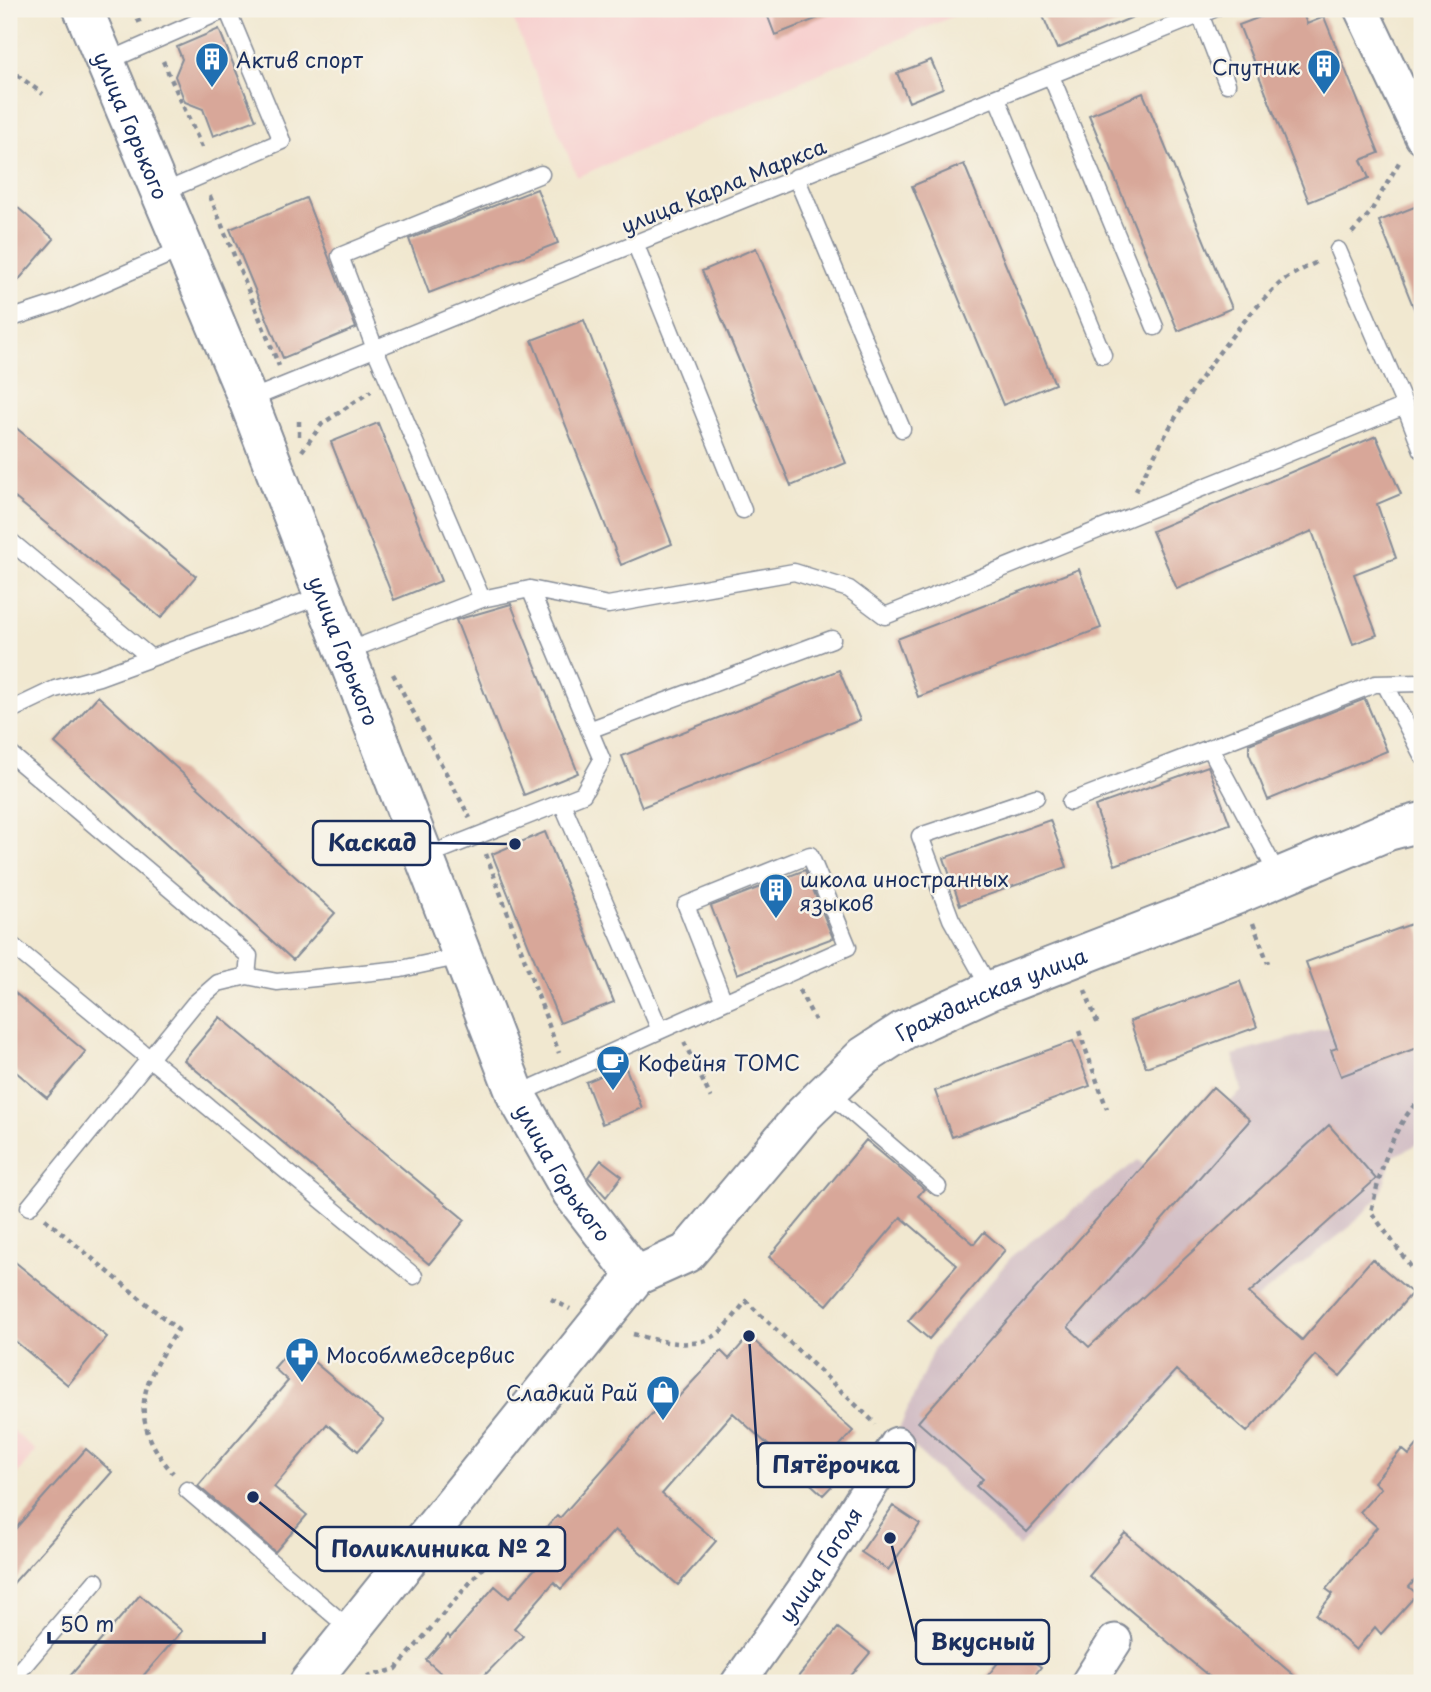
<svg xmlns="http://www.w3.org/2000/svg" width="1431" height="1692" viewBox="0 0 1431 1692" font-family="'Playpen Sans',sans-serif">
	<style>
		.built { fill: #f7d0cf }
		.industrial { fill: #d2bec5 }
		.building { fill: #d8a799 }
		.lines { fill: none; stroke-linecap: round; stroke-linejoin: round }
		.lane-casing { stroke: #868c97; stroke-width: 19 }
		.street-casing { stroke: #868c97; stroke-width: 37 }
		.secondary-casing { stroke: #868c97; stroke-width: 42 }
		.path { stroke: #868c97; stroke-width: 4.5; stroke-dasharray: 5 5; stroke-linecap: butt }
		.lane { stroke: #fff; stroke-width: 16 }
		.street { stroke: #fff; stroke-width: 33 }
		.secondary { stroke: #fff; stroke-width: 38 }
		.labels { text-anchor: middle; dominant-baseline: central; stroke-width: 5; stroke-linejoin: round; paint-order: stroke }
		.poi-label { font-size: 21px; fill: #1b2f5e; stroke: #f7f3e8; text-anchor: start }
		.street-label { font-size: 21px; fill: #1b2f5e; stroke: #f7f3e8 }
		.leader { fill: none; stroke: #1b2f5e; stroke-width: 2.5 }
		.callout-dot { fill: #1b2f5e; stroke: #f7f3e8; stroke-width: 2.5 }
		.callout { fill: #f7f3e8; stroke: #1b2f5e; stroke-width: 2.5 }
		.callout-label { font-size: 23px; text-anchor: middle; font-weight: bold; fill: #1b2f5e }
	</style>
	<rect width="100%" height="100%" fill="#f7f3e8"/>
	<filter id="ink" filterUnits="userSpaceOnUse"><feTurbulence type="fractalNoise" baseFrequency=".0143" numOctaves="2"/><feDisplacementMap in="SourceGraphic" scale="14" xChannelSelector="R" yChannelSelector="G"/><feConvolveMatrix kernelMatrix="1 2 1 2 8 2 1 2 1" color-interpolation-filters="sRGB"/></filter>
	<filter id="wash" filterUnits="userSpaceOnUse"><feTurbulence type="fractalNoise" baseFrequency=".00686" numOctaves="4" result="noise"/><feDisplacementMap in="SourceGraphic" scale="28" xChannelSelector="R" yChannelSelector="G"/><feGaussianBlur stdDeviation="1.57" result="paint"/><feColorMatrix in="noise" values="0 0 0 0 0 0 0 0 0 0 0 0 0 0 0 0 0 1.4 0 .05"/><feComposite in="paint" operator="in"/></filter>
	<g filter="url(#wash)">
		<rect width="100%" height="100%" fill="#f1e8d0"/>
		<!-- built -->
		<path class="built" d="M509 9H970L577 177Z
			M9 1427 36 1451 9 1484Z"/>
		<!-- industrial -->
		<path class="industrial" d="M1421 1001 1422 1142 1392 1157 1380 1196 1350 1227 1222 1325 1019 1547 898 1432 934 1348 1014 1254 1138 1160 1151 1171 1242 1091 1233 1055Z"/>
		<g id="blocks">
			<!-- building -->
			<path class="building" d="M765 9H838L839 10 775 35Z
				M1040 9H1152L1057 49Z
				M1281 9H1301L1307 24 1324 17 1379 153 1361 160 1369 178 1309 202 1239 25Z
				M219 29 256 120 213 136 203 109 185 102 175 76 182 59 177 47Z
				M931 60 943 88 909 102 897 73Z
				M1143 93 1232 308 1178 331 1089 115Z
				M964 164 1055 384 1003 405 912 186Z
				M537 189 558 243 429 293 409 239Z
				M306 198 356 328 283 358 230 229Z
				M9 200 54 239 9 291Z
				M1422 204V325L1421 326 1379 221Z
				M756 248 846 463 791 486 702 271Z
				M584 320 672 544 621 565 532 340Z
				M9 422 196 576 161 618 9 493Z
				M378 423 441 581 394 600 331 442Z
				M1376 436 1401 494 1377 504 1396 558 1354 574 1377 635 1353 644 1312 531 1177 589 1152 531Z
				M1079 569 1101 628 918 697 897 639Z
				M511 604 578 773 524 795 456 620Z
				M839 670 860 720 642 807 622 756Z
				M98 696 335 913 293 960 55 743Z
				M1365 699 1387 751 1268 800 1249 753V744Z
				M1208 766 1230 824 1115 865 1095 806Z
				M1050 820 1067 867 960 905 944 858Z
				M545 832 614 1002 560 1023 492 854Z
				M805 870 833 938 737 974 711 906Z
				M1417 922 1422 936V1046L1341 1076 1331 1050 1337 1048 1306 962Z
				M1240 981 1257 1027 1146 1067 1130 1021Z
				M9 988 86 1052 47 1098 9 1066Z
				M220 1017 465 1220 429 1264 184 1060Z
				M1073 1041 1090 1086 952 1137 935 1091Z
				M625 1066 642 1108 602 1124 586 1082Z
				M1213 1087 1250 1120 1068 1327 1089 1347 1329 1125 1376 1179 1249 1293 1302 1340 1372 1259 1412 1293 1340 1376 1315 1355 1247 1432 1176 1370 1027 1532 976 1486 983 1479 918 1422Z
				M866 1140 924 1189 918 1196 974 1244 984 1232 1005 1250 929 1339 908 1321 957 1265 901 1217 827 1305 769 1257Z
				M601 1160 622 1176 606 1197 588 1177Z
				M9 1257 107 1337 68 1385 9 1336Z
				M749 1336 853 1431 833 1453 849 1468 823 1495 733 1413 662 1494 716 1541 678 1585 615 1530 561 1589 554 1582 514 1628 523 1636 477 1683H452L426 1660 448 1635 450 1638 495 1586 509 1598 547 1555 533 1542 557 1516 560 1518 665 1399 671 1405 721 1351 729 1359Z
				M294 1345 384 1421 358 1451 327 1424 274 1487 307 1515 275 1552 198 1486 288 1381 274 1368Z
				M1422 1439V1572L1409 1587 1417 1594 1381 1634 1375 1627 1356 1650 1316 1615 1333 1594 1326 1589 1377 1527 1360 1512 1381 1488 1374 1482 1402 1449 1409 1455Z
				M86 1449 112 1472 9 1588V1536Z
				M893 1506 920 1524 888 1570 861 1552Z
				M1125 1533 1303 1683H1217L1089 1576Z
				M140 1595 182 1631 137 1683H64Z
				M838 1628 870 1653 845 1683H793Z
				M1012 1645 1041 1667 1029 1683H982Z"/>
		</g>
	</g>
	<g filter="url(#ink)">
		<use href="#blocks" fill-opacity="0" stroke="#868c97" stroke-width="2"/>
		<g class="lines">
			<!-- lane casing -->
			<g class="lane-casing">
				<path id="lane" d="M1200 14 1227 84
					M106 62 227 9 282 141 161 193
					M1051 76 1155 327
					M997 98 1103 355
					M796 177 902 429
					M635 243 743 510
					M1338 250 1405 406
					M9 319 58 303 184 248
					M248 400 1214 9
					M9 540 151 658
					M530 589 608 605 794 572 849 589 885 616 1405 406 1422 450
					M345 652 482 599
					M1385 684 1422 755
					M9 711 55 689 99 677 323 595
					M589 730 832 639
					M1210 748 1278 875
					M9 753 249 956 247 976
					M1070 802 1375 684 1422 683
					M562 803 660 1030
					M424 857 583 794 602 760 530 589 482 599 375 349 340 256 541 174
					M9 943 414 1276
					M991 990 951 919 920 836 1036 797
					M827 1091 938 1187
					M516 1095 724 1002 686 905 810 855 848 947 724 1002
					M29 1207 194 1004 218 983 247 976 277 982 401 969 462 956
					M187 1490 351 1630
					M9 1683 96 1581"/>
			</g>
			<!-- street casing -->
			<g class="street-casing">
				<g id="street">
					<path d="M1361 9 1422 137"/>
					<path id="s1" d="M738 1683 812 1578 897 1444"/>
					<path d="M1088 1683 1115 1641"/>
				</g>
			</g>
			<!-- secondary casing -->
			<g class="secondary-casing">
				<g id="secondary">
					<path id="s2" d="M83 9 248 400 516 1095 572 1193 636 1276"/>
					<path id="s3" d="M309 1683 636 1276 687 1253 804 1114 864 1056 904 1030 991 990 1241 893 1388 831 1422 822"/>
				</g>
			</g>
			<!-- path -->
			<path class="path" d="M134 9 140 24
				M163 61 204 152
				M9 69 43 94
				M210 196 279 366
				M1352 233 1370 213 1401 159
				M299 436V416
				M302 451 322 424 371 391
				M1136 491C1172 417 1218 344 1277 286 1288 275 1306 268 1319 261
				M393 674 470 818
				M486 854 559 1053
				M1253 923 1268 963
				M799 990 815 1020
				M1085 990 1098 1025
				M1079 1031 1107 1109
				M684 1042 711 1098
				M1422 1097C1390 1129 1381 1170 1371 1212L1422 1282
				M45 1219 178 1330C140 1383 127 1420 173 1473
				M551 1299 570 1309
				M633 1334C659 1341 697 1352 720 1332 730 1323 738 1311 746 1301L876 1424
				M359 1683 364 1678 396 1669 497 1551"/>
			<!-- lane -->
			<use href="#lane" class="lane"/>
			<!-- street -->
			<use href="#street" class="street"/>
			<!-- secondary -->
			<use href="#secondary" class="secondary"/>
		</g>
	</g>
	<!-- icons -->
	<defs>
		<g id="building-pin" transform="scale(1.75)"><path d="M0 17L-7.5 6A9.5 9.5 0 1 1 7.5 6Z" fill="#1f6fb2" stroke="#f7f3e8"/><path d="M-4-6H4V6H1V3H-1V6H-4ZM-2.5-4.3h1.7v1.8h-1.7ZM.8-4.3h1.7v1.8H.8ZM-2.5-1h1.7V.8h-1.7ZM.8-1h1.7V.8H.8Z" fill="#fff"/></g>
		<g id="cafe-pin" transform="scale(1.75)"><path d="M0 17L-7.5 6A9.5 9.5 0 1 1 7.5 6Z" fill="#1f6fb2" stroke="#f7f3e8"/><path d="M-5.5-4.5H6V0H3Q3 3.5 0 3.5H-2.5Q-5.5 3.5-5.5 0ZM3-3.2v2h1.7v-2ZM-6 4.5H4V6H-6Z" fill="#fff"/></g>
		<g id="pharmacy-pin" transform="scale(1.75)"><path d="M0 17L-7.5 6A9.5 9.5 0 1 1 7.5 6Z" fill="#1f6fb2" stroke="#f7f3e8"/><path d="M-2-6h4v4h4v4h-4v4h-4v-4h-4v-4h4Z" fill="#fff"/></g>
		<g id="shop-pin" transform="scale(1.75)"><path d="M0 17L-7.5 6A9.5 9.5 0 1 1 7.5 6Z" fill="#1f6fb2" stroke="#f7f3e8"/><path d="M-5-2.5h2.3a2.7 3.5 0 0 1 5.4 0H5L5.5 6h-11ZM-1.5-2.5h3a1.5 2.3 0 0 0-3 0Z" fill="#fff"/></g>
	</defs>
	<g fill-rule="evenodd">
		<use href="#building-pin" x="212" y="59"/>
		<use href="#building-pin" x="1324" y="66"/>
		<use href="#building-pin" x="776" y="890"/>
		<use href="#cafe-pin" x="613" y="1062"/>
		<use href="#pharmacy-pin" x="302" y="1354"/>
		<use href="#shop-pin" x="663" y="1392"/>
	</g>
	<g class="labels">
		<!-- poi labels -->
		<g class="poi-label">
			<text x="236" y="59">Актив спорт</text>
			<text x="1300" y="66" text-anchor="end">Спутник</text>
			<text x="800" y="878">школа иностранных<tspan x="800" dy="24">языков</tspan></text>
			<text x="638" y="1062">Кофейня ТОМС</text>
			<text x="326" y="1354">Мособлмедсервис</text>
			<text x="638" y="1392" text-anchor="end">Сладкий Рай</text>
		</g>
		<!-- street labels -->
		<g class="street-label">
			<text stroke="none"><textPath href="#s2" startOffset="126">улица Горького</textPath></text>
			<text transform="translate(723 185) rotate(-22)">улица Карла Маркса</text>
			<text stroke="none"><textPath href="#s2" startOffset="693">улица Горького</textPath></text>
			<text stroke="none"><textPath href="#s3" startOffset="985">Гражданская улица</textPath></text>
			<text stroke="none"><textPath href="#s2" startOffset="1260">улица Горького</textPath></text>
			<text stroke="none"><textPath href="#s1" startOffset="144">улица Гоголя</textPath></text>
		</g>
	</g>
	<!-- callouts -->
	<path class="leader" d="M515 844L430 843M749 1336L758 1465M253 1497L317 1549M890 1538L916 1642"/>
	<g class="callout-dot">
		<circle cx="515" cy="844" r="7"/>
		<circle cx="749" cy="1336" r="7"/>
		<circle cx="253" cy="1497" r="7"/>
		<circle cx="890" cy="1538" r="7"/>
	</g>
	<g class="callout">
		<rect x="313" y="821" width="117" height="44" rx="7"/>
		<rect x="758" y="1443" width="156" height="44" rx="7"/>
		<rect x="317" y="1527" width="248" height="44" rx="7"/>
		<rect x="916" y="1620" width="133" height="44" rx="7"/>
	</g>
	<g class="callout-label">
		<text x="372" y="851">Каскад</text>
		<text x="836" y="1473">Пятёрочка</text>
		<text x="441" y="1557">Поликлиника № 2</text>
		<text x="983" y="1650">Вкусный</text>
	</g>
	<!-- margin -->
	<rect width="1431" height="1692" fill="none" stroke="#f7f3e8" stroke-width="35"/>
	<!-- scale -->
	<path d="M49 1632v10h215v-10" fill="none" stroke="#1b2f5e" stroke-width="3.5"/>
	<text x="60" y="1632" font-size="21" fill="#1b2f5e" stroke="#f7f3e8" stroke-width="5" paint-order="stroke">50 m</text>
</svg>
